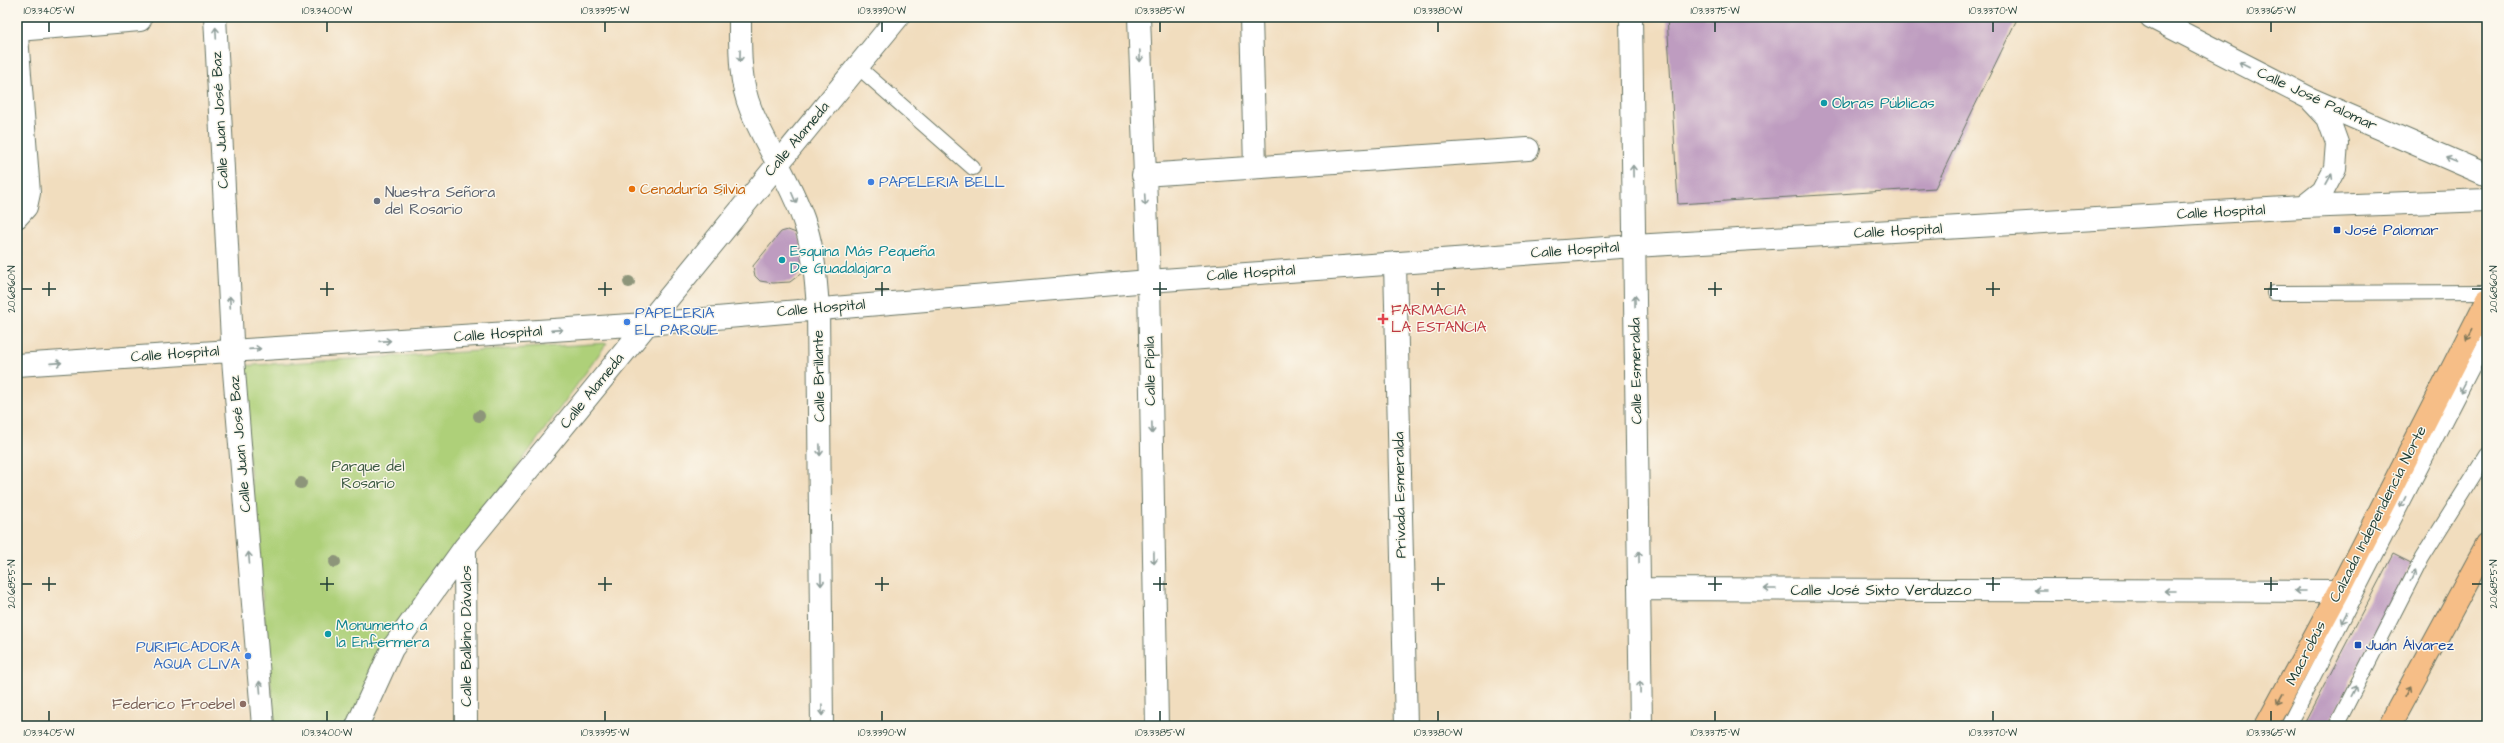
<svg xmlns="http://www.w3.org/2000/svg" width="2504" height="743" viewBox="0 0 2504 743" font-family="'Architects Daughter',sans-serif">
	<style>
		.green { fill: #aed079; stroke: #668656 }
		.building { fill: #be9cc0 }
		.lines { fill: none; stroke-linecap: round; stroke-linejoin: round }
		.service-casing { stroke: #687564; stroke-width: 16 }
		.minor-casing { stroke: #687564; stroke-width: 24 }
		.primary-casing { stroke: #687564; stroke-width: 24 }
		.service { stroke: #fff; stroke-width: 14 }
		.minor { stroke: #fff; stroke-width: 22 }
		.primary { stroke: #f6be87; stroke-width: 22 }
		.tree { fill: #8d957a }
		.oneway { stroke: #8f9e9a }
		.oneway2 { stroke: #807759 }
		.ticks { fill: none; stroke: #1f3d34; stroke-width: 1.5 }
		.culture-dot { fill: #0f9aa8; stroke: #fbf7ec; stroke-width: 1.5 }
		.shop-dot { fill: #3f7fe0; stroke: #fbf7ec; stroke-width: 1.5 }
		.food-dot { fill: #e8710a; stroke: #fbf7ec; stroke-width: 1.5 }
		.worship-dot { fill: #6b7280; stroke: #fbf7ec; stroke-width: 1.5 }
		.transit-dot { fill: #1a4fb4; stroke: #fbf7ec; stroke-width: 1.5 }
		.health-dot { fill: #e0444e; stroke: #fbf7ec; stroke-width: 1.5 }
		.education-dot { fill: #8d6e63; stroke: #fbf7ec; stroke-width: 1.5 }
		.labels { text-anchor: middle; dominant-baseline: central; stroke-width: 3; stroke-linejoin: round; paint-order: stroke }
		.street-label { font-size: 15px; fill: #1f3d34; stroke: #fbf7ec }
		.culture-label { font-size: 15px; fill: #0d838f; stroke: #fbf7ec; text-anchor: start }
		.shop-label { font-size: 15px; fill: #366cbe; stroke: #fbf7ec; text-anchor: start }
		.food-label { font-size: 15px; fill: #c56008; stroke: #fbf7ec; text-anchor: start }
		.worship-label { font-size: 15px; fill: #5b616d; stroke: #fbf7ec; text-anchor: start }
		.transit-label { font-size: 15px; fill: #164399; stroke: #fbf7ec; text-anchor: start }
		.health-label { font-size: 15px; fill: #be3a42; stroke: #fbf7ec; text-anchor: start }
		.park-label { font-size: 15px; fill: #3c5a42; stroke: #fbf7ec }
		.education-label { font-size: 15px; fill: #785e54; stroke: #fbf7ec; text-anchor: end }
		.neatline { fill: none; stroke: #1f3d34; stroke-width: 1.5 }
		.ticks-label { font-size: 10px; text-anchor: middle; fill: #1f3d34 }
	</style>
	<rect width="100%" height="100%" fill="#fbf7ec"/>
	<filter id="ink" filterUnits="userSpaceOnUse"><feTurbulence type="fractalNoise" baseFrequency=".025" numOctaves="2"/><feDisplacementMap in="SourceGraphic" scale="8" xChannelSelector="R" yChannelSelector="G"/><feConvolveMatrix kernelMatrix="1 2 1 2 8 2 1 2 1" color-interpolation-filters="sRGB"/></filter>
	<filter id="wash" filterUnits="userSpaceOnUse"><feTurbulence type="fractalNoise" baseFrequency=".012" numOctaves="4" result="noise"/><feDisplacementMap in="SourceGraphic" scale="16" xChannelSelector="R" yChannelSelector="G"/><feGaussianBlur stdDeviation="0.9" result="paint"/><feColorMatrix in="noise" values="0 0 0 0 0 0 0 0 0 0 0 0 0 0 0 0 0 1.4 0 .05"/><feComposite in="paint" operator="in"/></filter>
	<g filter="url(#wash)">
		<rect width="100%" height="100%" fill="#f1ddbe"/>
		<!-- green -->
		<path class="green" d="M607 343 448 563 352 726H275L240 366Z"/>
		<g id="blocks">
			<!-- building -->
			<path class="building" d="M1667 17H2018L1935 188 1678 204Z
				M788 230 796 233 806 254 803 272 790 282 773 283 760 281 755 276 753 266 781 232Z
				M2393 554 2411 563 2328 726H2303Z"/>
		</g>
	</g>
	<g filter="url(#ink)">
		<use href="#blocks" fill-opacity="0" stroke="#687564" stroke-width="1"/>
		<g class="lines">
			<!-- service casing -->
			<g class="service-casing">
				<path id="service" d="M857 66 973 168
					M2274 293 2487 292
					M2288 726 2487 339
					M2336 726 2422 558 2487 454"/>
			</g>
			<!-- minor casing -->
			<g class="minor-casing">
				<path id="minor" d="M215 17 233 359 263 726
					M740 17C740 48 739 81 751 110 768 150 793 186 806 227 814 253 816 281 818 308L822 726
					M1139 17 1149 281 1157 726
					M1251 17 1255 167
					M1631 17 1641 726
					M2151 17 2311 99 2487 175
					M17 30 140 20
					M17 36 29 193 26 207 17 217
					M1143 175 1528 149
					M2303 207 2323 191 2335 168 2337 143 2328 118 2312 101
					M1395 263 1406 726
					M17 365 646 324 1149 281 1634 246 2303 207 2487 200
					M465 547 466 726
					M1639 589 2339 591
					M357 726 392 649 465 547 898 17"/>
			</g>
			<!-- primary casing -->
			<g class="primary-casing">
				<path id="primary" d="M2266 726 2339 591 2487 300
					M2389 726 2487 545"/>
			</g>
			<!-- service -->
			<use href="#service" class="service"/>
			<!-- minor -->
			<use href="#minor" class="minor"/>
			<!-- primary -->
			<use href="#primary" class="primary"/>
		</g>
		<!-- trees -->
		<g class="tree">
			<circle cx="720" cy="189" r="6"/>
			<circle cx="629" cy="282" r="6"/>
			<circle cx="479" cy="416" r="6"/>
			<circle cx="301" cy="483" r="6"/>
			<circle cx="335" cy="562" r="6"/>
		</g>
		<!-- one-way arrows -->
		<defs><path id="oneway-shaft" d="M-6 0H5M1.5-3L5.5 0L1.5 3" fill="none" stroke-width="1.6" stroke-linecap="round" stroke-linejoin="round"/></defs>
		<g class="oneway">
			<use href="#oneway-shaft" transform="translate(216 33) rotate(-93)"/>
			<use href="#oneway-shaft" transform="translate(740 56) rotate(91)"/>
			<use href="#oneway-shaft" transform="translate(1140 56) rotate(88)"/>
			<use href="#oneway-shaft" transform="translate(2244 65) rotate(-153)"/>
			<use href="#oneway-shaft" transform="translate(2451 160) rotate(-157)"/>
			<use href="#oneway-shaft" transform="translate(1633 171) rotate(-91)"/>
			<use href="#oneway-shaft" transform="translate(2329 179) rotate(-61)"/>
			<use href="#oneway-shaft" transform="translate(794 198) rotate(67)"/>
			<use href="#oneway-shaft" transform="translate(1145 200) rotate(87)"/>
			<use href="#oneway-shaft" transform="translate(1635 301) rotate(-91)"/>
			<use href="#oneway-shaft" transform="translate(230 302) rotate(-93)"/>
			<use href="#oneway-shaft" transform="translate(557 330) rotate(-4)"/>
			<use href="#oneway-shaft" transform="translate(385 341) rotate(-4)"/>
			<use href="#oneway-shaft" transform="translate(255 349) rotate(-4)"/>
			<use href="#oneway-shaft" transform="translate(56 363) rotate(-4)"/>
			<use href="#oneway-shaft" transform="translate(2463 387) rotate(117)"/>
			<use href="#oneway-shaft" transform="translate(1152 428) rotate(89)"/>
			<use href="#oneway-shaft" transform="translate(820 450) rotate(89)"/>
			<use href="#oneway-shaft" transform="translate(2403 502) rotate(117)"/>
			<use href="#oneway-shaft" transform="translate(1639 557) rotate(-91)"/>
			<use href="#oneway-shaft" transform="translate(249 558) rotate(-95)"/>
			<use href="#oneway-shaft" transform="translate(1154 558) rotate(89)"/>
			<use href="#oneway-shaft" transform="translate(2413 576) rotate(-63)"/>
			<use href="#oneway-shaft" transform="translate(821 580) rotate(89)"/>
			<use href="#oneway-shaft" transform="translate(1770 589) rotate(-180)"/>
			<use href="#oneway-shaft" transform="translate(2040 590) rotate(-180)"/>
			<use href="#oneway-shaft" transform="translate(2170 591) rotate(-180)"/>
			<use href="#oneway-shaft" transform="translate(2300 591) rotate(-180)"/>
			<use href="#oneway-shaft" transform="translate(2344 618) rotate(117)"/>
			<use href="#oneway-shaft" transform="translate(260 687) rotate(-95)"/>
			<use href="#oneway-shaft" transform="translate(1640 687) rotate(-91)"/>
			<use href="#oneway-shaft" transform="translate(2353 691) rotate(-63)"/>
			<use href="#oneway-shaft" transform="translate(822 710) rotate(89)"/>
		</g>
		<g class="oneway2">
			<use href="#oneway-shaft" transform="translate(2469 335) rotate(117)"/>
			<use href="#oneway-shaft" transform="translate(2407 692) rotate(-61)"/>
			<use href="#oneway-shaft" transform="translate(2280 699) rotate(119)"/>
		</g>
	</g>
	<!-- ticks -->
	<path class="ticks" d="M49 22V32M327 22V32M605 22V32M882 22V32M1160 22V32M1438 22V32M1715 22V32M1993 22V32M2271 22V32M49 282V296M327 282V296M605 282V296M882 282V296M1160 282V296M1438 282V296M1715 282V296M1993 282V296M2271 282V296M22 289H32M42 289H56M320 289H334M598 289H612M875 289H889M1153 289H1167M1431 289H1445M1708 289H1722M1986 289H2000M2264 289H2278M2472 289H2482M49 577V591M327 577V591M605 577V591M882 577V591M1160 577V591M1438 577V591M1715 577V591M1993 577V591M2271 577V591M22 584H32M42 584H56M320 584H334M598 584H612M875 584H889M1153 584H1167M1431 584H1445M1708 584H1722M1986 584H2000M2264 584H2278M2472 584H2482M49 711V721M327 711V721M605 711V721M882 711V721M1160 711V721M1438 711V721M1715 711V721M1993 711V721M2271 711V721"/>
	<!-- markers -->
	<g class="culture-dot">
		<circle cx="1824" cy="103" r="4"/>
		<circle cx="782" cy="260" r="4"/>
		<circle cx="328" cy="634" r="4"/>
	</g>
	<g class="shop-dot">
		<circle cx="871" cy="182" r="4"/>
		<circle cx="627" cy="322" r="4"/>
		<circle cx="248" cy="656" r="4"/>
	</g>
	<circle class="food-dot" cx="632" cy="189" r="4"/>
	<circle class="worship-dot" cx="377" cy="201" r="4"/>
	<g class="transit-dot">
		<rect x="2333" y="226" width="8" height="8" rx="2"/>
		<rect x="2354" y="641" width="8" height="8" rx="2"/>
	</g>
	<path class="health-dot" d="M1381 313h4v4h4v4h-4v4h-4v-4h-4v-4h4z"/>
	<circle class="education-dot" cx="243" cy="704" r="4"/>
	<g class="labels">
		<!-- street labels -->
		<g class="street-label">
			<text transform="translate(2317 99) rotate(25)">Calle José Palomar</text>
			<text transform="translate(220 120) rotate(-93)">Calle Juan José Baz</text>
			<text transform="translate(797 139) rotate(-50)">Calle Alameda</text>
			<text transform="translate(2221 212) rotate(-3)">Calle Hospital</text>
			<text transform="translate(1898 231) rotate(-3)">Calle Hospital</text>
			<text transform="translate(1575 250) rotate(-4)">Calle Hospital</text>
			<text transform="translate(1251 273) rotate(-4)">Calle Hospital</text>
			<text transform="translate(821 308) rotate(-5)">Calle Hospital</text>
			<text transform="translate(498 334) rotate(-4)">Calle Hospital</text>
			<text transform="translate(175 354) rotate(-4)">Calle Hospital</text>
			<text transform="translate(1150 371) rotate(-91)">Calle Pípila</text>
			<text transform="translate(1636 371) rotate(-91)">Calle Esmeralda</text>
			<text transform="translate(819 376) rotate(-91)">Calle Brillante</text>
			<text transform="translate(592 391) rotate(-51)">Calle Alameda</text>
			<text transform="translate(240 444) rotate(-95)">Calle Juan José Baz</text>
			<text transform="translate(1400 495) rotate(-91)">Privada Esmeralda</text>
			<text transform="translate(2378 514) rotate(-63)">Calzada Independencia Norte</text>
			<text x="1881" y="590">Calle José Sixto Verduzco</text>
			<text transform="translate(466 636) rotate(-90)">Calle Balbino Dávalos</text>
			<text transform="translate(2306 653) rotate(-63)">Macrobús</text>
		</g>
		<!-- culture labels -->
		<g class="culture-label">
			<text x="1832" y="103">Obras Públicas</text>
			<text x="790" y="251">Esquina Más Pequeña<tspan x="790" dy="17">De Guadalajara</tspan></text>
			<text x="336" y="625">Monumento a<tspan x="336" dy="17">la Enfermera</tspan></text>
		</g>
		<!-- shop labels -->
		<g class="shop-label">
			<text x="879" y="182">PAPELERIA BELL</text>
			<text x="635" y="313">PAPELERIA<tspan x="635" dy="17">EL PARQUE</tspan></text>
			<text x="240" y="647" text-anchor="end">PURIFICADORA<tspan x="240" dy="17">AQUA CLIVA</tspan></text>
		</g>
		<!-- food labels -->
		<g class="food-label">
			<text x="640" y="189">Cenaduría Silvia</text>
		</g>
		<!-- worship labels -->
		<g class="worship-label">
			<text x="385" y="192">Nuestra Señora<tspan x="385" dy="17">del Rosario</tspan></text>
		</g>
		<!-- transit labels -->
		<g class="transit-label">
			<text x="2345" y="230">José Palomar</text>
			<text x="2366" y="645">Juan Álvarez</text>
		</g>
		<!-- health labels -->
		<g class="health-label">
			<text x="1391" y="310">FARMACIA<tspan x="1391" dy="17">LA ESTANCIA</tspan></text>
		</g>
		<!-- park labels -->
		<g class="park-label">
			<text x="368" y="466">Parque del<tspan x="368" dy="17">Rosario</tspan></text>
		</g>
		<!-- education labels -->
		<g class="education-label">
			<text x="235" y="704">Federico Froebel</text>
		</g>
	</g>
	<!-- margin -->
	<rect width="2504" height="743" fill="none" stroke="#fbf7ec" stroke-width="44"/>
	<rect x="22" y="22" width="2460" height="699" class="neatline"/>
	<g class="ticks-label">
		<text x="49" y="14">103.3405°W</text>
		<text x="327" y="14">103.3400°W</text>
		<text x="605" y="14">103.3395°W</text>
		<text x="882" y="14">103.3390°W</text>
		<text x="1160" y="14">103.3385°W</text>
		<text x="1438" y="14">103.3380°W</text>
		<text x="1715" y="14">103.3375°W</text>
		<text x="1993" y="14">103.3370°W</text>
		<text x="2271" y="14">103.3365°W</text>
		<text transform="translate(11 289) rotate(-90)" y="4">20.6860°N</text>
		<text transform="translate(2493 289) rotate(-90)" y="4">20.6860°N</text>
		<text transform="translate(11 584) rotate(-90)" y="4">20.6855°N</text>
		<text transform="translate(2493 584) rotate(-90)" y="4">20.6855°N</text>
		<text x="49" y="736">103.3405°W</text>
		<text x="327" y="736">103.3400°W</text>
		<text x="605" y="736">103.3395°W</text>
		<text x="882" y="736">103.3390°W</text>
		<text x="1160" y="736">103.3385°W</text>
		<text x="1438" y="736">103.3380°W</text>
		<text x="1715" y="736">103.3375°W</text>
		<text x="1993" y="736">103.3370°W</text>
		<text x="2271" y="736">103.3365°W</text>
	</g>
</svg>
